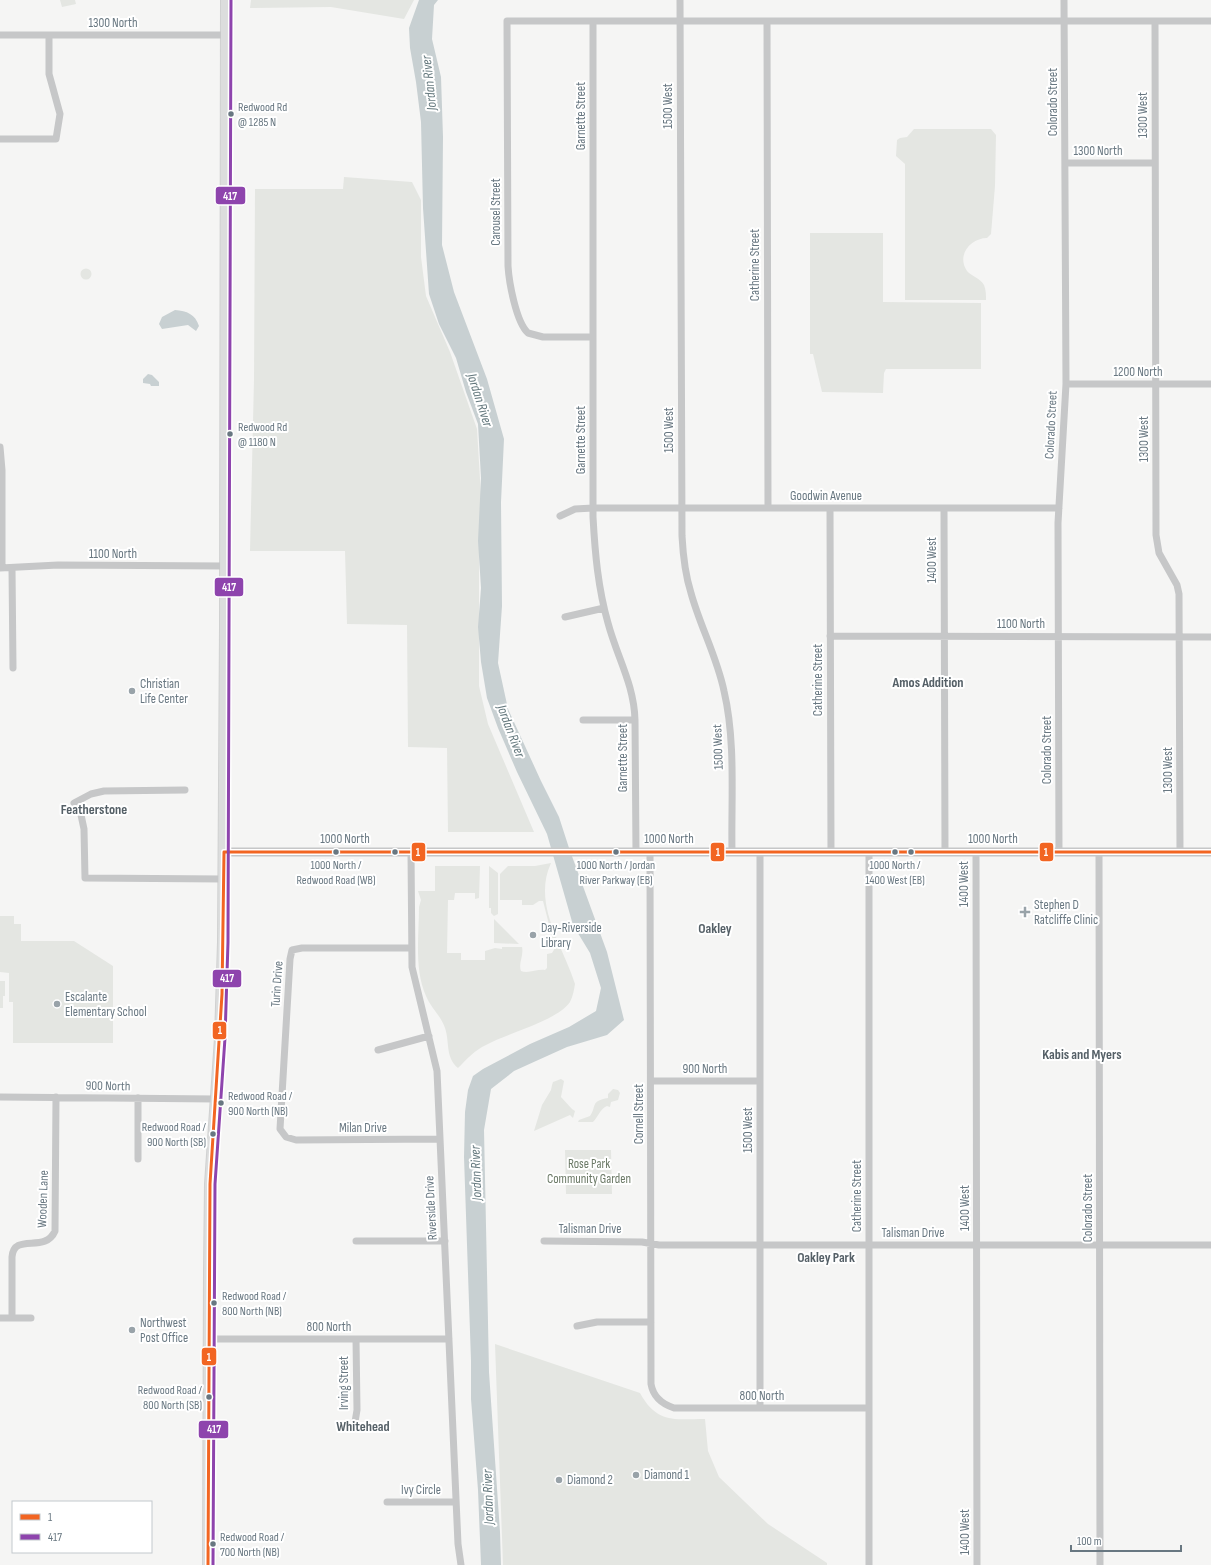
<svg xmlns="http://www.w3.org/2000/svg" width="1211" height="1565" viewBox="0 0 1211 1565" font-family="'Sofia Sans Condensed',sans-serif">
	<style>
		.green { fill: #e4e6e2 }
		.water { fill: #c8d0d2 }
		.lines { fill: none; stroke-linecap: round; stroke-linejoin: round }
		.secondary-casing { stroke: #d0d1d1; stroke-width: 12 }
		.minor { stroke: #c6c7c8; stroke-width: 7 }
		.tertiary { stroke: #c6c7c8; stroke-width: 9 }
		.secondary { stroke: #dcdddd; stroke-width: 10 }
		.bus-1-casing { stroke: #fff; stroke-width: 6 }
		.bus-2-casing { stroke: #fff; stroke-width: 6 }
		.bus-1 { stroke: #f26522; stroke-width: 3 }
		.bus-2 { stroke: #8e44ad; stroke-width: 3 }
		.bus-dot { fill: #687781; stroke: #fff; stroke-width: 1.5 }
		.poi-dot { fill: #99a3a9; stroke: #fff; stroke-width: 1.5 }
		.labels { text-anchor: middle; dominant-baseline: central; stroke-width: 4; stroke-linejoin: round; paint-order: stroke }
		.bus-label { font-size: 12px; fill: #687781; stroke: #fff; text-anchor: start }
		.street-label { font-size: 13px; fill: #687781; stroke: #fff }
		.poi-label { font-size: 13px; fill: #687781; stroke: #fff; text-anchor: start }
		.park-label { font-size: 13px; fill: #6b7966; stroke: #fff }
		.water-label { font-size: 14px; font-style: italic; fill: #64787d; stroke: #fff }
		.neighbourhood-label { font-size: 14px; font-weight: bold; fill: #556067; stroke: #fff }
		.line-badge { stroke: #fff; stroke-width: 1.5 }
		.badge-label { font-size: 11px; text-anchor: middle; font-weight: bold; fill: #fff }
	</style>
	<rect width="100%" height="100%" fill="#f5f5f4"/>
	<!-- green -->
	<path class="green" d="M60 0H75L76 4 62 7Z
		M251 0H414L404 19 331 7 250 8Z
		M914 129H991L996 135 995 186 991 234 987 238C971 238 956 255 967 271 971 276 980 278 984 285 986 290 986 295 986 300H905V164L896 156 897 140 900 138 907 137Z
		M344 177 412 182 421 200V257L426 296 450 352 477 429 481 496 479 539V686L488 724 534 832H448L447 748 408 747 407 625 347 624 345 551H250L254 379 255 189H343Z
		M810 233H883V302L981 303V369H886L884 373 883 393 822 392 813 354H810Z
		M80.5 274a5.5 5.5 0 1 1 11 0a5.5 5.5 0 1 1-11 0Z
		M551 863C532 904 563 946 575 984 574 990 573 996 570 1002 557 1021 507 1033 486 1045 475 1050 467 1059 458 1068 445 1057 450 1043 445 1028 441 1016 431 1008 426 996 414 969 419 936 419 907L421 900 418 891H435V866H480L479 898 475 899V893H455L454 900H448L447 953H461V960H485V951L495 948 502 949V947H522C524 956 518 963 521 971 528 974 537 969 545 970L547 968V954L552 953 555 948 543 901H539L533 905H522V900H500V874L508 866H535Z
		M489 866 498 873V914L494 916 491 913V908H489Z
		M0 916H14V924H21V941H74L113 966V1043H13V1002H9V973L0 972Z
		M494 919 519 944 494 943Z
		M0 981H5V996H3V1008H0Z
		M561 1079 564 1081 561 1097 572 1109 575 1111 573 1118 570 1115 534 1131 542 1105 551 1090 552 1085 553 1082Z
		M613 1089 618 1090 620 1093 618 1100 611 1102 610 1107 607 1106C600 1109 598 1117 593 1122H578L579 1120 590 1116C597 1106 590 1101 608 1098V1094Z
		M565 1150H611L612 1194H566Z
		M495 1344 640 1393C657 1424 675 1419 705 1419L708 1451 719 1477 768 1524 827 1563V1565H503Z"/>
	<!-- water -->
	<path class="water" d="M419 0H438L434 5 432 39 441 77 443 137 442 245 454 292 487 379 504 439 501 502 502 606 498 663 508 709 541 781 559 817 569 848 607 952 624 1020 607 1035 567 1047 536 1061 514 1071 491 1089 484 1130 487 1273 489 1372 500 1532 501 1565H481L478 1490 471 1399V1361L464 1157 465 1112 468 1090 473 1076 483 1069 530 1044 569 1027 596 1011 601 988 590 953 573 925 547 834 517 772 498 728 487 698 481 662 478 627 481 588 478 541 481 478 478 424 466 392 456 358 439 324 429 294 423 208 421 122 416 82 410 48 409 28Z
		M175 310C187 311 195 314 199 326L196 331 188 325 162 329 159 324 162 317Z
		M148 374 152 375 159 382V386H151L150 384 143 383V379Z"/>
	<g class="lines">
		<!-- secondary casing -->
		<g class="secondary-casing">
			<path id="secondary" d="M208 1565 209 1271 210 1184 220 1038 223 942 225 626 226 0"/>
		</g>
		<!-- minor -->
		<path class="minor" d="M680 0 682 536C683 555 685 574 691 593 700 626 717 657 724 691 736 742 731 800 732 852
			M593 21V517C595 553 598 588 608 623 617 657 634 684 635 720L636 852
			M767 21 768 508
			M1155 21 1156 535 1159 553 1177 585 1179 594 1180 852
			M0 35H226
			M0 139H56L60 114 49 74V35
			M1065 163H1155
			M593 337H543L528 333C516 322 509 282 508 266L507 21H1211
			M1066 384H1211
			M0 447 2 470V568
			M830 508 831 852
			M944 508 945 852
			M560 516 575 509 593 508H1059
			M0 568 58 565 225 566
			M12 568 13 668
			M565 617 604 608
			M830 636 1211 637
			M583 720H635
			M185 790 104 791 91 794 74 803 81 815 84 829 85 878 223 879
			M411 852 412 967 437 1071 458 1544 461 1565
			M650 852 651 1384C653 1396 662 1404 674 1408H869
			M760 852V1408
			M869 852V1565
			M976 852 977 1565
			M1059 852 1058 523 1066 384 1064 0
			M1099 852 1100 1565
			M411 948H302L292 950 290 959 280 1129 286 1137 296 1140 440 1139
			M378 1050 429 1036
			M651 1081H760
			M0 1097 216 1099
			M138 1159V1098
			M356 1241H445
			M544 1241 642 1242 659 1245H1211
			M0 1318H31
			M12 1318V1257C14 1232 45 1254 55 1231L56 1097
			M577 1326 597 1322H651
			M209 1339H449
			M354 1428 357 1410 356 1339
			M387 1502H456"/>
		<!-- tertiary -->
		<path class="tertiary" d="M224 852H1211"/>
		<!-- secondary -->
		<use href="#secondary" class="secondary"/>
		<!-- bus-1 casing -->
		<g class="bus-1-casing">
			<path id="bus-1" d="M224 852H1211
				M208 1565 210 1184 222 994 224 852"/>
		</g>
		<!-- bus-2 casing -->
		<g class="bus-2-casing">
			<path id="bus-2" d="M213 1565 215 1184 225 1038 228 942 231 0"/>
		</g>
		<!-- bus-1 -->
		<use href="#bus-1" class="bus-1"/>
		<!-- bus-2 -->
		<use href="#bus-2" class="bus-2"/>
	</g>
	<!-- markers -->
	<g class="bus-dot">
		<circle cx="231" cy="114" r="3.5"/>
		<circle cx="230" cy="434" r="3.5"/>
		<circle cx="336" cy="852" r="3.5"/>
		<circle cx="395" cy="852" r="3.5"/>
		<circle cx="616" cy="852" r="3.5"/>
		<circle cx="895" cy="852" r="3.5"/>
		<circle cx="911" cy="852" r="3.5"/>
		<circle cx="221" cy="1103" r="3.5"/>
		<circle cx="213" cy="1134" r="3.5"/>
		<circle cx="214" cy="1303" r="3.5"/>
		<circle cx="209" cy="1397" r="3.5"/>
		<circle cx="213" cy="1544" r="3.5"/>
	</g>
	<g class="poi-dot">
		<circle cx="132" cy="691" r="4"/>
		<path d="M1023 906h4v4h4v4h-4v4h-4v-4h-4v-4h4z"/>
		<circle cx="533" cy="935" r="4"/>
		<circle cx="57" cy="1004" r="4"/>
		<circle cx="132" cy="1330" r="4"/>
		<circle cx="636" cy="1475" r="4"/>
		<circle cx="559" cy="1480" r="4"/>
	</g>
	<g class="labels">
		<!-- bus labels -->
		<g class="bus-label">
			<text x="238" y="107">Redwood Rd<tspan x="238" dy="15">@ 1285 N</tspan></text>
			<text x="238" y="427">Redwood Rd<tspan x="238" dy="15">@ 1180 N</tspan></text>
			<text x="336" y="865" text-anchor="middle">1000 North /<tspan x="336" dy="15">Redwood Road (WB)</tspan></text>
			<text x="616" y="865" text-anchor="middle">1000 North / Jordan<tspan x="616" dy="15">River Parkway (EB)</tspan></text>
			<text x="895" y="865" text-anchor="middle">1000 North /<tspan x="895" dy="15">1400 West (EB)</tspan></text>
			<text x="228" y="1096">Redwood Road /<tspan x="228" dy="15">900 North (NB)</tspan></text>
			<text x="206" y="1127" text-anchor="end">Redwood Road /<tspan x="206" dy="15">900 North (SB)</tspan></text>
			<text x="222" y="1296">Redwood Road /<tspan x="222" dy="15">800 North (NB)</tspan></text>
			<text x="202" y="1390" text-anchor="end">Redwood Road /<tspan x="202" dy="15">800 North (SB)</tspan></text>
			<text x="220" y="1537">Redwood Road /<tspan x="220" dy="15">700 North (NB)</tspan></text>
		</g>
		<!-- street labels -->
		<g class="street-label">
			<text x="113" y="23">1300 North</text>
			<text transform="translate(1053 102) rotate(-90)">Colorado Street</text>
			<text transform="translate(668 106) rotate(-90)">1500 West</text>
			<text transform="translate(1143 115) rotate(-90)">1300 West</text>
			<text transform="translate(581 116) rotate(-90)">Garnette Street</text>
			<text x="1098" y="151">1300 North</text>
			<text transform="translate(496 212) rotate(-90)">Carousel Street</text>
			<text transform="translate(755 265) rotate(-90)">Catherine Street</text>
			<text x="1138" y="372">1200 North</text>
			<text transform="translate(1051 425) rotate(-87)">Colorado Street</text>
			<text transform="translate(669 430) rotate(-90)">1500 West</text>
			<text transform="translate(1144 439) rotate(-90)">1300 West</text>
			<text transform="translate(581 440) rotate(-90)">Garnette Street</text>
			<text x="826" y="496">Goodwin Avenue</text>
			<text x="113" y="554">1100 North</text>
			<text transform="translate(932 560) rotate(-90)">1400 West</text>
			<text x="1021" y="624">1100 North</text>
			<text transform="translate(818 680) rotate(-90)">Catherine Street</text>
			<text transform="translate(718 747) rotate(-92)">1500 West</text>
			<text transform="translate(1047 750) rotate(-90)">Colorado Street</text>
			<text transform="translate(623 758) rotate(-90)">Garnette Street</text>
			<text transform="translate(1168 770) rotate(-90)">1300 West</text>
			<text x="345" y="839">1000 North</text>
			<text x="669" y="839">1000 North</text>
			<text x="993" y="839">1000 North</text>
			<text transform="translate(964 884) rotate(-90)">1400 West</text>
			<text transform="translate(277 984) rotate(-86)">Turin Drive</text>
			<text x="705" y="1069">900 North</text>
			<text transform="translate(108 1086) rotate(1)">900 North</text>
			<text transform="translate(639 1114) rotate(-90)">Cornell Street</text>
			<text x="363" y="1128">Milan Drive</text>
			<text transform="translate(748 1130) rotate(-90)">1500 West</text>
			<text transform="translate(857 1196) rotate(-90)">Catherine Street</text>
			<text transform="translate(43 1199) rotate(-88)">Wooden Lane</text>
			<text transform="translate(431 1208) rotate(-93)">Riverside Drive</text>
			<text transform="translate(965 1208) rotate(-90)">1400 West</text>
			<text transform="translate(1088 1208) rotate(-90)">Colorado Street</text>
			<text x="590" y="1229">Talisman Drive</text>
			<text x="913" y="1233">Talisman Drive</text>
			<text x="329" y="1327">800 North</text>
			<text transform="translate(344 1383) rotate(-90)">Irving Street</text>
			<text x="762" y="1396">800 North</text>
			<text x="421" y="1490">Ivy Circle</text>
			<text transform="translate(965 1532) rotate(-90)">1400 West</text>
		</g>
		<!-- poi labels -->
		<g class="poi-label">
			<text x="140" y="684">Christian<tspan x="140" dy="15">Life Center</tspan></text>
			<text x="1034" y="905">Stephen D<tspan x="1034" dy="15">Ratcliffe Clinic</tspan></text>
			<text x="541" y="928">Day-Riverside<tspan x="541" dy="15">Library</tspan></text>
			<text x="65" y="997">Escalante<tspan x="65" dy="15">Elementary School</tspan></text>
			<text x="140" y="1323">Northwest<tspan x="140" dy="15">Post Office</tspan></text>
			<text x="644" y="1475">Diamond 1</text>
			<text x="567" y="1480">Diamond 2</text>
		</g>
		<!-- park labels -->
		<g class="park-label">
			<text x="589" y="1164">Rose Park<tspan x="589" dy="15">Community Garden</tspan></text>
		</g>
		<!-- water labels -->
		<g class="water-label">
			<text transform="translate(429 83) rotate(-96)">Jordan River</text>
			<text transform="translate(480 400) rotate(72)">Jordan River</text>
			<text transform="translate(511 731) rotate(69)">Jordan River</text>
			<text transform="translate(476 1173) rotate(-92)">Jordan River</text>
			<text transform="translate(488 1497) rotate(-92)">Jordan River</text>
		</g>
		<!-- neighbourhood labels -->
		<g class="neighbourhood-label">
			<text x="928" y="682">Amos Addition</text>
			<text x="94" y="809">Featherstone</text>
			<text x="715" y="928">Oakley</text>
			<text x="1082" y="1054">Kabis and Myers</text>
			<text x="826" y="1257">Oakley Park</text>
			<text x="363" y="1426">Whitehead</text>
		</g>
	</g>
	<g class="line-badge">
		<rect x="215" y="186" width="31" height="19" rx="4" fill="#8e44ad"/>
		<rect x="214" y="577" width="30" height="20" rx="4" fill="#8e44ad"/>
		<rect x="411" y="842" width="15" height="20" rx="4" fill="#f26522"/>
		<rect x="710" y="842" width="15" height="20" rx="4" fill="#f26522"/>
		<rect x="1039" y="842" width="15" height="20" rx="4" fill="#f26522"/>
		<rect x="212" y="969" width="30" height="19" rx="4" fill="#8e44ad"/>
		<rect x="212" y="1021" width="15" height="19" rx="4" fill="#f26522"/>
		<rect x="201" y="1347" width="16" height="19" rx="4" fill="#f26522"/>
		<rect x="198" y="1420" width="31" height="19" rx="4" fill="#8e44ad"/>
	</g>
	<g class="badge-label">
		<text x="230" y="200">417</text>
		<text x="229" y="591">417</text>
		<text x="418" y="856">1</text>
		<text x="718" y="856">1</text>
		<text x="1046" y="856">1</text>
		<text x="227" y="982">417</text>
		<text x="220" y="1034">1</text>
		<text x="209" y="1361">1</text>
		<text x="214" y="1433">417</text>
	</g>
	<!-- legend -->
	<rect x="12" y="1501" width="140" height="52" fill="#ffffff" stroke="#c3c9cd"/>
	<rect x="20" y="1514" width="20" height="6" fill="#f26522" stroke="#c3c9cd"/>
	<text x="48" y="1521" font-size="12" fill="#687781">1</text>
	<rect x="20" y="1534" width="20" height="6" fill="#8e44ad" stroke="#c3c9cd"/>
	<text x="48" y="1541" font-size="12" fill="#687781">417</text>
	<!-- scale -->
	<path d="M1071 1545v6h110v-6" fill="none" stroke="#687781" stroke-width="2"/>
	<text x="1077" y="1545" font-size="12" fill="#687781" stroke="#ffffff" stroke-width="3" paint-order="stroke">100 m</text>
</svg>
